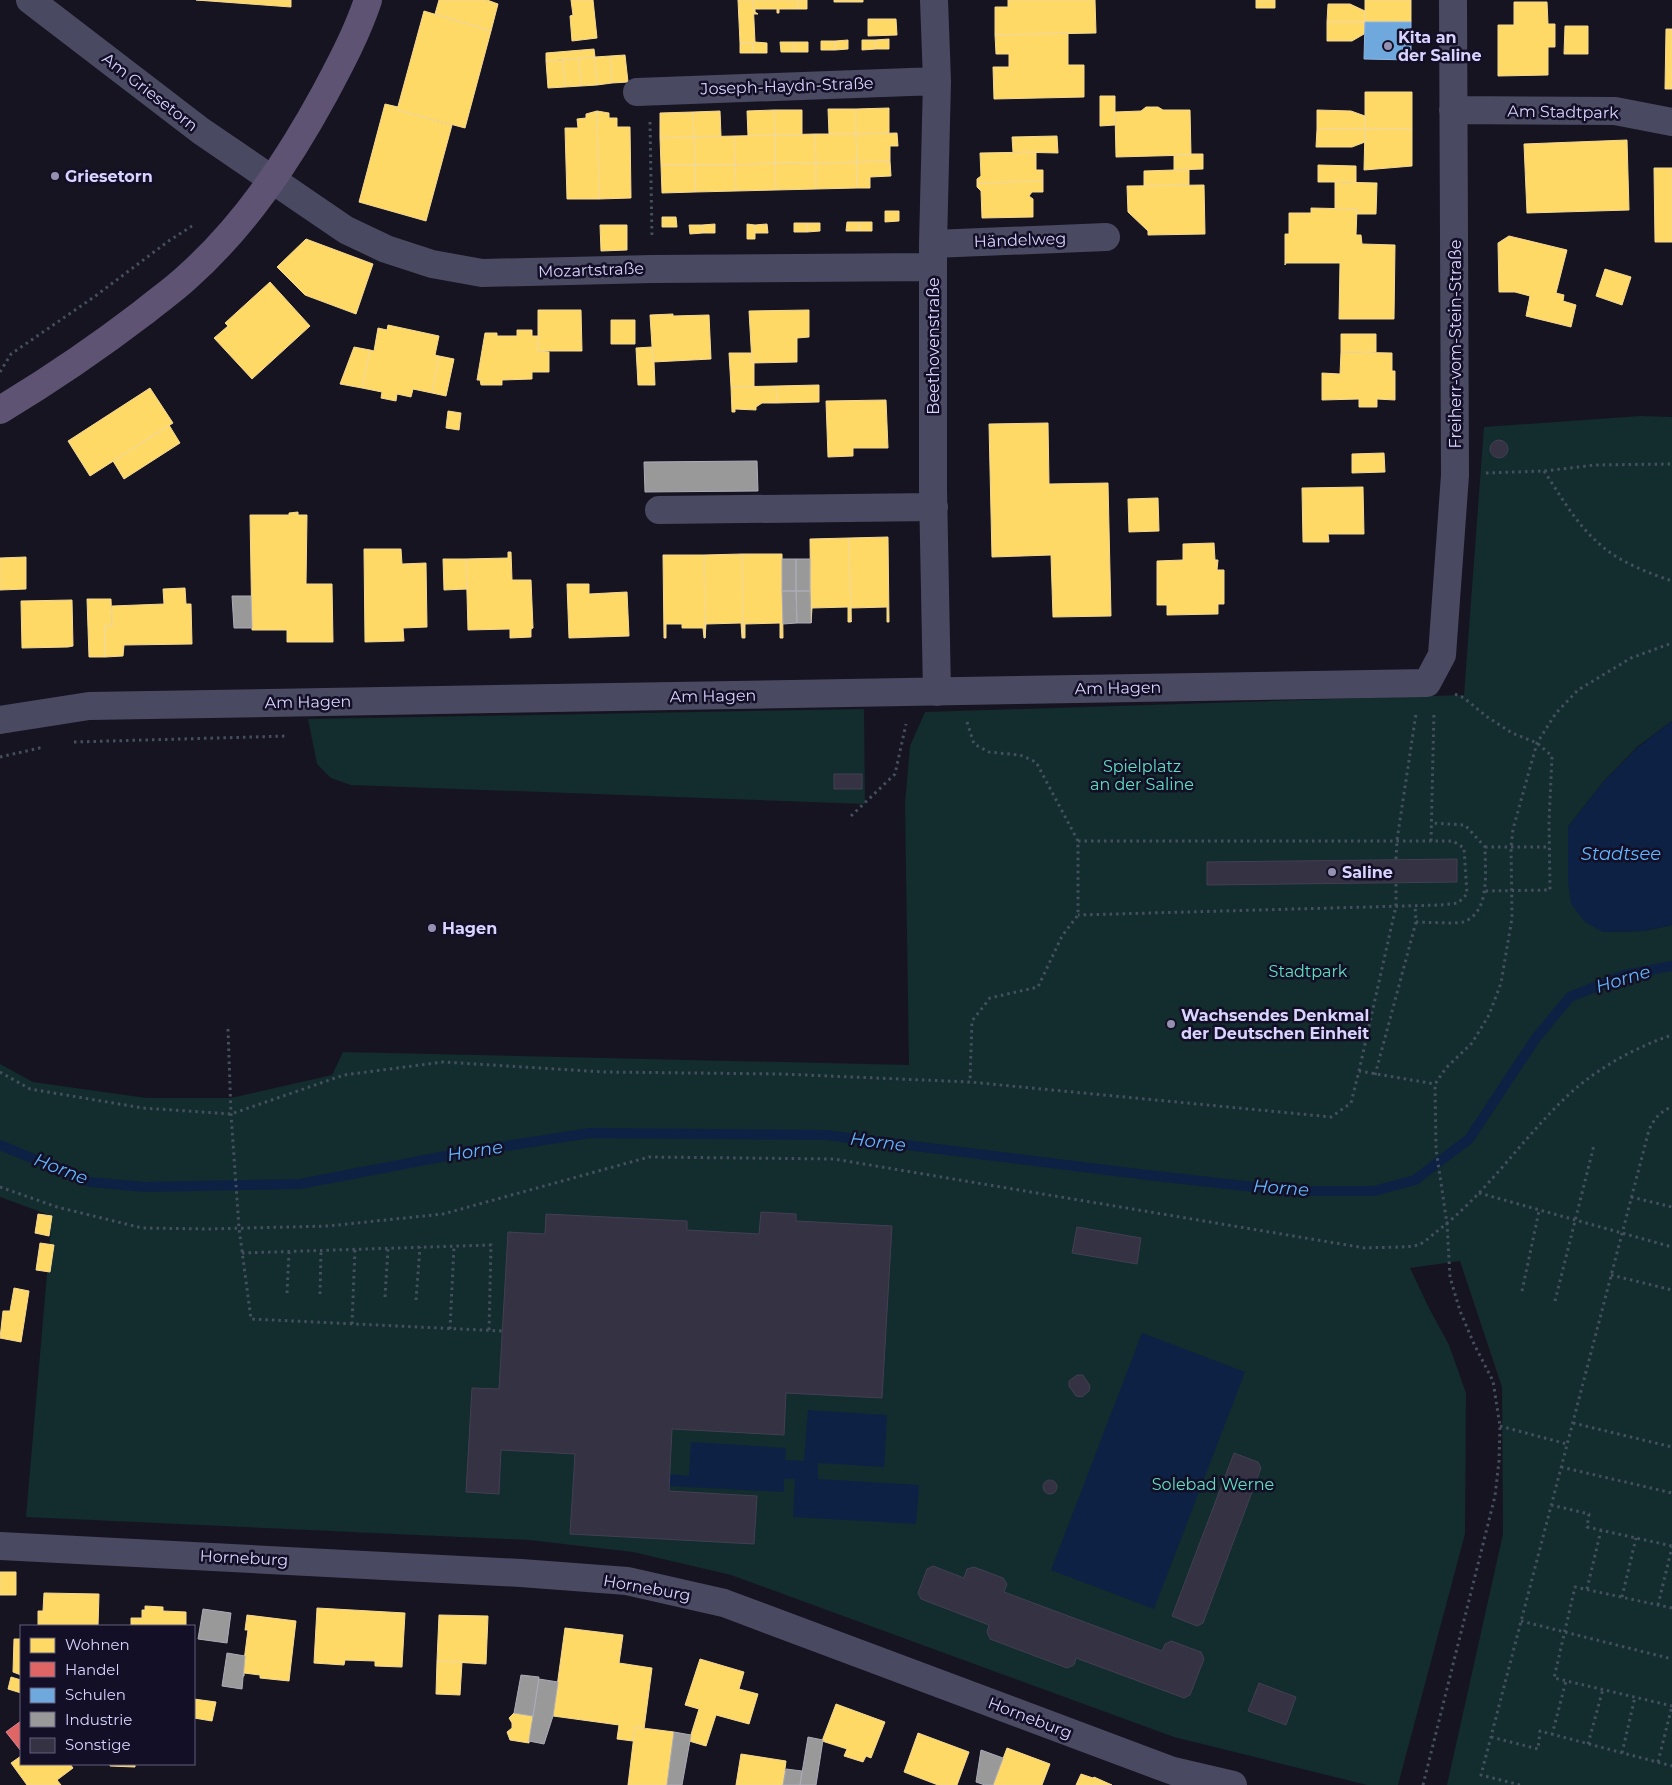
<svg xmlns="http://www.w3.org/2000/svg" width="1672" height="1785" viewBox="0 0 1672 1785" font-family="Montserrat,sans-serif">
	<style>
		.green { fill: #132c2d }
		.water { fill: #0d2144 }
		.homes { fill: #ffd966; stroke: #f4d894 }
		.shops { fill: #e06666; stroke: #de8794 }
		.schools { fill: #6fa8dc; stroke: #8fb5e6 }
		.industry { fill: #999; stroke: #acabb8 }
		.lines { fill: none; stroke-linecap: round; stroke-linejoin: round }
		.stream { stroke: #0d2144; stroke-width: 10 }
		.building { fill: #343243; stroke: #433f54 }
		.path { stroke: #44505f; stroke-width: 3; stroke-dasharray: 2.5 4; stroke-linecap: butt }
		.minor { stroke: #4a4962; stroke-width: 28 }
		.major { stroke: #5e5373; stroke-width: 28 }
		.poi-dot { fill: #9591b1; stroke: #130f26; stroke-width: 2 }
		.labels { text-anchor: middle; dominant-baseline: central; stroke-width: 5; stroke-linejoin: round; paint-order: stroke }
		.poi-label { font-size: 16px; font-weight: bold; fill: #d9d4ff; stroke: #130f26; text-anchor: start }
		.street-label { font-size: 16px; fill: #d9d4ff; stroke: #130f26 }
		.park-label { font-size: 16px; fill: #5fe0c0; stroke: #130f26 }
		.water-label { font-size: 18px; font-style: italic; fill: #62b6ff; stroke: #130f26 }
	</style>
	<rect width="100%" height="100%" fill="#161421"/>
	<!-- green -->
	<path class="green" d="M1640 416 1672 417V721L1637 747 1604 781 1568 827 1603 932 1643 931 1672 925V1785H1447L1503 1534 1502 1387 1460 1261 1410 1268 1428 1306 1449 1345 1466 1393 1465 1534 1398 1785H1367L1174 1737 731 1575 633 1552 529 1540 26 1517 52 1216 0 1197V1064L33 1082 146 1098H231L332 1075 343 1052 909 1065 905 804 910 746 925 712 1464 695 1484 427Z
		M864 709 865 804 351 785 331 778 317 764 308 719Z"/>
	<!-- water -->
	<path class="water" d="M1672 721V925L1643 931 1603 932 1585 922 1571 904 1568 882V827L1604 781 1638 747Z
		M1142 1333 1245 1372 1154 1609 1051 1570Z
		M808 1410 887 1415 884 1467 818 1463V1479L919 1485 916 1524 793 1517 795 1479H784V1492L669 1486V1474L689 1476 691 1442 786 1448 785 1460 804 1461Z"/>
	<!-- homes -->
	<path class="homes" d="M196 0H291V7Z
		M439 0H487L498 4 491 31 435 14Z
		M571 0H593L597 38 572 41 570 16 573 15Z
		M738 0H753L755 42 753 43H740Z
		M753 0H798V9H779V13H777V9H755V12L758 14H754Z
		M798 0H807V9H798Z
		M834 0H863V2H834Z
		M1008 0H1095L1096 33 995 35V7H1008Z
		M1256 0H1275V8H1256Z
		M1365 0H1411V22H1365Z
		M1514 2H1547L1548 24H1555V47H1548V75L1498 76V25H1514Z
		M1328 4H1350L1365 11V22H1327Z
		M424 11 491 31 465 128 397 110Z
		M868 19H896L897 35 868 36Z
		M1327 22H1365L1364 34 1352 41H1327Z
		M1565 26H1588V54H1564Z
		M1666 29H1672V89H1665Z
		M1068 33V65H1084V97L994 99 993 67H1009V54H996L995 35Z
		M889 39V49H876L875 40Z
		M848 40V49L835 50V41Z
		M862 40H875L876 49 862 50Z
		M821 41H835V50H821Z
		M755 42 767 43V53H753V43Z
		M780 42H794V52H781Z
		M794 42H808V52H794Z
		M740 43H753V53H740Z
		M594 49 595 57 546 61V53Z
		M625 55 628 82 612 83 610 56Z
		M610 56 612 83 597 85 595 57Z
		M595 57 597 85 581 86 579 58Z
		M579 58 581 86 565 87 563 60Z
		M563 60 565 87 548 88 546 61Z
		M1365 92H1412V129H1365Z
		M1100 96H1115V125L1100 126Z
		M385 104 398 107 397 110 452 125 426 221 359 202Z
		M1146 107H1158L1163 110H1190L1191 155 1116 157 1115 112 1141 111Z
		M889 108V133L856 134V109Z
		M828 109H856V134H829Z
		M774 110 775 135 748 136 747 111Z
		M774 110H802V135H775Z
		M1317 110 1351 111 1365 116V129H1317Z
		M597 111 599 199H567L565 128H578L577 119 586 118V114Z
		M597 111 609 113V118H617V127H630L631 198 599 199Z
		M720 111 721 136 694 137 693 112Z
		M693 112 694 137 660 138V113Z
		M1317 129H1365V142L1352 147H1316Z
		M1365 129H1412V166L1364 170Z
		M897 133 898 146H890V161L857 162 856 134Z
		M815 134 816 163H775V135Z
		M815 134H856L857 162 816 163Z
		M775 135V163L735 165 734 136Z
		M734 136 735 165H695L694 137Z
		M1057 136 1058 153 1013 152 1012 137Z
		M694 137 695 165H661L660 138Z
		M1627 140 1629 210 1527 213 1524 144Z
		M1036 152V170H1043V181L977 183V179L981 176 980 153Z
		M1191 154H1203V169L1174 170V156Z
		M890 161 891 176 870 177V188H857V162Z
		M857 162V188L816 189V163Z
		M775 163H816V189L776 190Z
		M775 163 776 190 736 191 735 165Z
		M661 165H695V192L662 193Z
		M695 165H735L736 191 695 192Z
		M1318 165 1356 166V182H1318Z
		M1654 168H1672V242H1655Z
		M1174 170H1189V185L1144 186V171Z
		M1043 181V192H1032L1029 196 1033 199V217L982 218 981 191 977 187V183Z
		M1335 182 1377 183 1376 214H1356L1357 209 1335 208Z
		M1204 185 1205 234 1148 235V231L1128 212 1127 186Z
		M1311 208 1357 209 1356 235H1361L1362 244 1395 245 1394 319H1339L1340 263H1286L1285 265V234H1289V213H1311Z
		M885 211H899V221L885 222Z
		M662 217H676L677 227H662Z
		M847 222H859V231H846Z
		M859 222H872V231H859Z
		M794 223H807V232H794Z
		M807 223H820V231L807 232Z
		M715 224V233H703L702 225Z
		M747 224 755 225V239H747Z
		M767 224 768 233H755V225Z
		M600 225H627V250L601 251Z
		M689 225H702L703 233 690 234Z
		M1509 236 1567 250 1556 293 1564 295 1563 301 1576 305 1571 327 1526 316 1530 296 1515 292H1499L1498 243Z
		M306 239 373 264 356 314 305 295 277 267Z
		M1605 269 1631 277 1622 305 1596 296Z
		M270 282 310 326 252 379 214 338 228 326 225 323Z
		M538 310H581L582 351H538Z
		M809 310V337L797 338V362L752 363 749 311Z
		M673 314V316L709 315 711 359 653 362 650 315Z
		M611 320H635V344H611Z
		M388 325 439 336 435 355 439 356 432 393 413 389 411 397 397 394 396 401 381 398 382 392 362 388 370 350 374 351 378 328 387 330Z
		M517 330H532V336H538V351L549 352V372H532V379L502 380V385H481L480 380H477L485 333H497V336H517Z
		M1341 334H1376V352H1341Z
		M354 347 370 350 362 388 340 384Z
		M652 347 653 362H654L655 385H638L636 348Z
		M1341 352 1392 353V371H1395V400L1377 399V407H1359V399L1322 400V373L1340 374Z
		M729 353H751L752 363H754V386L731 387Z
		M439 356 454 359 446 396 432 393Z
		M819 385V402L777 403 776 386Z
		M776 386 777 403H762L756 407V410L735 409V412H732L731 387Z
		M150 388 173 423 90 476 68 441Z
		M886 400 888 448H853V456L828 457 826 401Z
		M448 411 461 413 459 430 446 428Z
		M1048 423 1049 484 1108 483 1111 616 1053 617 1051 555 992 557 989 424Z
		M169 425 180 443 124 479 113 461Z
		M1384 453 1385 472 1352 473V454Z
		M1363 487 1364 534H1328L1329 542H1303L1302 488Z
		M1158 498 1159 531 1129 532 1128 499Z
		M298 512V515H307L306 584H332L333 642H287V630H252L250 515H289V513Z
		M888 537 889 622H887V607L851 608V622L849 538Z
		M849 538 851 622H848V607L812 608 811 623 810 539Z
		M1214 543 1215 560H1218L1217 570H1224V604H1218V614L1167 615V605H1157V561L1183 560V544Z
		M364 549H401L402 564 426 563 427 627 403 628 404 641 365 642Z
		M508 552H511L512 580H531L533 628 531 629V637L510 638V629L468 630 466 559 508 558Z
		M742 554H782L783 638H780V623L745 624V638H743Z
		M742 554 743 638H742L741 623 706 624 705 638 704 555Z
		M663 555H704L705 638H704L703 628H682V624H666V638H664Z
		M26 557V589L0 590V558Z
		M443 559H466L467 589 444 590Z
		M567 584H589V594L627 592 629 636 569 638Z
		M185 588 186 604H191L192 644 124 645 123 656 105 657V626H112V606L164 604 163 589Z
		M87 599H111L112 626H105V657H89Z
		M72 600 73 646 68 647 22 648 21 601Z
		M38 1214 52 1216 49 1236 35 1233Z
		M40 1243 54 1245 50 1272 36 1270Z
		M14 1288 29 1291 21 1342 0 1338 3 1311H10Z
		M0 1572H16V1595H0Z
		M44 1593 99 1594 98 1626H38V1611H43Z
		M145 1606 163 1607V1611L186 1612V1626H131V1618H142V1610H145Z
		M317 1608 405 1613 402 1667 375 1666V1661L345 1660 344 1665 314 1663Z
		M247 1615 296 1621 289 1681 260 1678V1675L244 1673V1676H242L248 1630H245Z
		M439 1615 488 1616 486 1664 437 1661Z
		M565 1628 623 1635 619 1663 652 1668 644 1729 635 1727 633 1741 617 1739 619 1725 553 1716Z
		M14 1639H21V1675L13 1672Z
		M700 1659 744 1672 739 1689 758 1694 749 1724 716 1715 706 1746 689 1741 699 1709 685 1705Z
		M437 1661 462 1662 460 1695 436 1694Z
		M11 1677 21 1680V1693L8 1689Z
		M194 1699 216 1702 212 1721 194 1718Z
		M836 1704 885 1722 871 1758 866 1756 863 1762 844 1756 847 1749 822 1741Z
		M514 1713 533 1716 529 1743 510 1740 507 1732 512 1728V1723L509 1718Z
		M635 1727 674 1732 667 1785H628Z
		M918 1733 969 1752 957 1785H938L904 1772Z
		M1007 1748 1050 1764 1042 1785H993Z
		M741 1754 786 1761 783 1785H736Z
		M21 1756V1764H70L73 1768 57 1780 61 1785H27L11 1763Z
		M110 1764H135V1767L110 1766Z
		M1081 1774 1093 1778 1094 1777 1112 1785H1076Z"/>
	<!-- shops -->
	<path class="shops" d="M21 1721V1751L6 1732Z"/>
	<!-- schools -->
	<path class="schools" d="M1365 22H1411V60L1364 59Z"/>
	<!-- industry -->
	<path class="industry" d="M757 461 758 491 645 492 644 462Z
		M782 559H796V591H782Z
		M796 559H810V591H796Z
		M782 591H796L797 623 783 624Z
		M796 591H810L811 623H797Z
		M232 596H251L252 628H234Z
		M203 1609 231 1613 227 1643 198 1639Z
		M227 1653 245 1656 242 1689 222 1686Z
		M521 1675 539 1677 533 1716 514 1713Z
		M539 1679 558 1682 553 1716 544 1744 529 1741Z
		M674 1732 691 1735 682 1785H667Z
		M808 1737 823 1740 816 1785H800Z
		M981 1750 1003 1758 993 1785H985L976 1782Z
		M786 1769 802 1771 800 1785H783Z"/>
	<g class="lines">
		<!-- stream -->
		<path class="stream" d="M0 1145 90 1182 145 1187 300 1184 467 1152 590 1133 826 1135 1147 1175 1289 1191H1374L1415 1180 1469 1139 1536 1038 1570 997 1624 975 1672 966"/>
	</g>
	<!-- building -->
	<path class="building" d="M1490 449a9 9 0 1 1 18 0a9 9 0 1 1-18 0Z
		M834 774H862V789H834Z
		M1457 859V882L1207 885V862Z
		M761 1212 796 1214V1221L892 1226 882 1398 786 1393 784 1435 672 1429 669 1491 757 1496 754 1544 570 1534 575 1454 501 1450 499 1494 466 1492 472 1388 499 1389 508 1232 545 1234 546 1214 687 1221V1230L759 1234Z
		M1077 1227 1141 1238 1137 1264 1072 1253Z
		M1077 1375H1083L1090 1386 1089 1391 1082 1397 1076 1396 1069 1386V1381Z
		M1234 1453 1258 1462 1261 1468 1203 1623 1197 1626 1172 1616Z
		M1043 1487a7 7 0 1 1 14 0a7 7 0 1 1-14 0Z
		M933 1566 964 1578 967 1569 974 1567 1003 1578 1007 1584 1004 1592 1162 1651 1165 1644 1171 1641 1201 1652 1204 1659 1190 1695 1184 1698 1076 1658 1074 1665 1067 1668 990 1639 987 1632 989 1625 921 1599 918 1593 927 1569Z
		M1259 1683 1296 1697 1286 1725 1248 1711Z"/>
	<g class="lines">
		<!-- path -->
		<path class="path" d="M650 122 652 238
			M0 372 11 354 94 297 170 240 192 226
			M1544 471C1562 498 1578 527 1603 547 1620 562 1651 574 1672 581
			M1486 473 1544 471 1595 465 1672 464
			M1455 694 1464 698 1486 716 1512 733 1537 743 1552 756 1549 822 1550 890 1485 891
			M967 722 974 744 989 752 1020 755 1036 762 1078 841V915L1062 936 1038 987 990 998 972 1021 970 1082
			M74 742 288 736
			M0 757 44 747
			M851 816 895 774 906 724
			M1078 841H1453L1464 848 1467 894 1458 903 1440 905 1078 915
			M1431 841 1434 712
			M1485 847H1550
			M1396 859 1397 840 1416 714
			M1416 922C1425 922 1456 924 1463 922 1491 913 1485 870 1485 847L1465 825 1431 823
			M228 1029 231 1114 239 1228 251 1319 502 1331
			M1359 1071 1396 906V882
			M0 1072 30 1089 143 1108 231 1114 344 1075 443 1062 604 1072 781 1074 970 1082 1331 1117 1351 1103 1359 1071 1435 1084
			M1375 1075 1416 922 1415 905
			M0 1187 57 1207 142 1228 209 1229 328 1226 443 1214 649 1157 834 1159 1365 1248C1378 1247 1406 1248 1418 1245 1424 1243 1431 1236 1436 1232 1485 1195 1519 1143 1562 1101 1592 1071 1633 1048 1672 1035
			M1479 1193 1672 1247
			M1631 1197 1672 1207
			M242 1253 491 1245 489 1331
			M1611 1275 1672 1290
			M1522 1291 1539 1211
			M287 1293 289 1252
			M320 1294 321 1251
			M385 1297 388 1248
			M416 1300 420 1247
			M1555 1301 1594 1145
			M352 1324 355 1249
			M450 1329 454 1246
			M1573 1423 1672 1447
			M1500 1426 1567 1444
			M1561 1467 1672 1493
			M1551 1505 1589 1514 1587 1527 1672 1546
			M1587 1589 1601 1530
			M1622 1597 1636 1538
			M1658 1605 1672 1547
			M1672 1608 1575 1587 1554 1678 1672 1706
			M1521 1621 1672 1659
			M1552 1735 1566 1681
			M1491 1737 1538 1749 1540 1731 1672 1766
			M1588 1744 1603 1689
			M1622 1753 1635 1697
			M1658 1762 1672 1706
			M1423 1785 1495 1496 1499 1461 1500 1426 1493 1381 1474 1344 1460 1311 1450 1277 1447 1224 1436 1149 1435 1084 1446 1068 1472 1043 1489 1015 1501 983 1512 918 1511 847 1513 829 1537 743 1556 713 1578 690 1631 658 1672 643
			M1520 1785 1481 1775 1649 1130C1654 1119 1659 1113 1669 1108H1672"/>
		<!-- minor -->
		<path class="minor" d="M30 0 201 131 346 230 386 249 432 264 482 273 652 269 933 267
			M934 0 937 81 933 244V490L937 692
			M637 92 937 81
			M1453 110 1615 111 1672 122
			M933 244 1106 237
			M659 510 934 507
			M0 720 89 706 1427 683 1442 655 1455 475 1453 0
			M0 1546 521 1573 627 1581 724 1603 1173 1771 1233 1785"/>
		<!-- major -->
		<path class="major" d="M0 410C50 380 97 348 144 312 157 301 172 291 185 279 244 227 288 161 325 93 341 63 357 33 368 0"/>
	</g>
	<!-- markers -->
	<g class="poi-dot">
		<circle cx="1388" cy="46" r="5"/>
		<circle cx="55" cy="176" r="5"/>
		<circle cx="1332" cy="872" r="5"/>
		<circle cx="432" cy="928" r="5"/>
		<circle cx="1171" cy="1024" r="5"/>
	</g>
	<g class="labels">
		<!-- poi labels -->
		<g class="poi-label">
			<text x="1398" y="37">Kita an<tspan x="1398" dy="18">der Saline</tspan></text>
			<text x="65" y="176">Griesetorn</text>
			<text x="1342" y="872">Saline</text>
			<text x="442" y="928">Hagen</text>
			<text x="1181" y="1015">Wachsendes Denkmal<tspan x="1181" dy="18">der Deutschen Einheit</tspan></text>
		</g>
		<!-- street labels -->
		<g class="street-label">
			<text transform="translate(787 86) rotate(-2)">Joseph-Haydn-Straße</text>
			<text transform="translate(150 92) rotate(38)">Am Griesetorn</text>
			<text transform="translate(1563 112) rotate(1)">Am Stadtpark</text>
			<text transform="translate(1020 240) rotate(-2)">Händelweg</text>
			<text transform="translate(591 270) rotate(-2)">Mozartstraße</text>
			<text transform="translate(1455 344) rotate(-90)">Freiherr-vom-Stein-Straße</text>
			<text transform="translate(933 346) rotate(-90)">Beethovenstraße</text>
			<text transform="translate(1118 688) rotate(-1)">Am Hagen</text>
			<text transform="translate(713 696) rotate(-1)">Am Hagen</text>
			<text transform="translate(308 702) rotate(-1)">Am Hagen</text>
			<text transform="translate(244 1558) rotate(3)">Horneburg</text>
			<text transform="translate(647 1588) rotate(10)">Horneburg</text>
			<text transform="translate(1030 1718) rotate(21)">Horneburg</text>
		</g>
		<!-- park labels -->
		<g class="park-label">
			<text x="1142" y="766">Spielplatz<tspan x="1142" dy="18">an der Saline</tspan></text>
			<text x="1308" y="971">Stadtpark</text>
			<text x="1213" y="1484">Solebad Werne</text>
		</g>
		<!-- water labels -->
		<g class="water-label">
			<text x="1621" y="854">Stadtsee</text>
			<text transform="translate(1623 979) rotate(-17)">Horne</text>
			<text transform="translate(878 1142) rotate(7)">Horne</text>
			<text transform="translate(475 1151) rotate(-9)">Horne</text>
			<text transform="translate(61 1169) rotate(21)">Horne</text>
			<text transform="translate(1281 1188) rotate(4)">Horne</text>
		</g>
	</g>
	<!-- legend -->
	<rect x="20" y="1625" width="175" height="140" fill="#130f26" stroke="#625e7d"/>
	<rect x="30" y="1638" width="25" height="15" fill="#ffd966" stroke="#625e7d"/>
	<text x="65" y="1650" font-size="15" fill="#d9d4ff">Wohnen</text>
	<rect x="30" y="1662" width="25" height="15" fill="#e06666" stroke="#625e7d"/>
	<text x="65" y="1675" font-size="15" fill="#d9d4ff">Handel</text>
	<rect x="30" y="1688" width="25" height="15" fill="#6fa8dc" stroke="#625e7d"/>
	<text x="65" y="1700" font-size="15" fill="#d9d4ff">Schulen</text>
	<rect x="30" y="1712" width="25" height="15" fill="#999999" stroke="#625e7d"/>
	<text x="65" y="1725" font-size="15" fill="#d9d4ff">Industrie</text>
	<rect x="30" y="1738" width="25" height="15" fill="#343243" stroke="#625e7d"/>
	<text x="65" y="1750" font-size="15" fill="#d9d4ff">Sonstige</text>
</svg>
